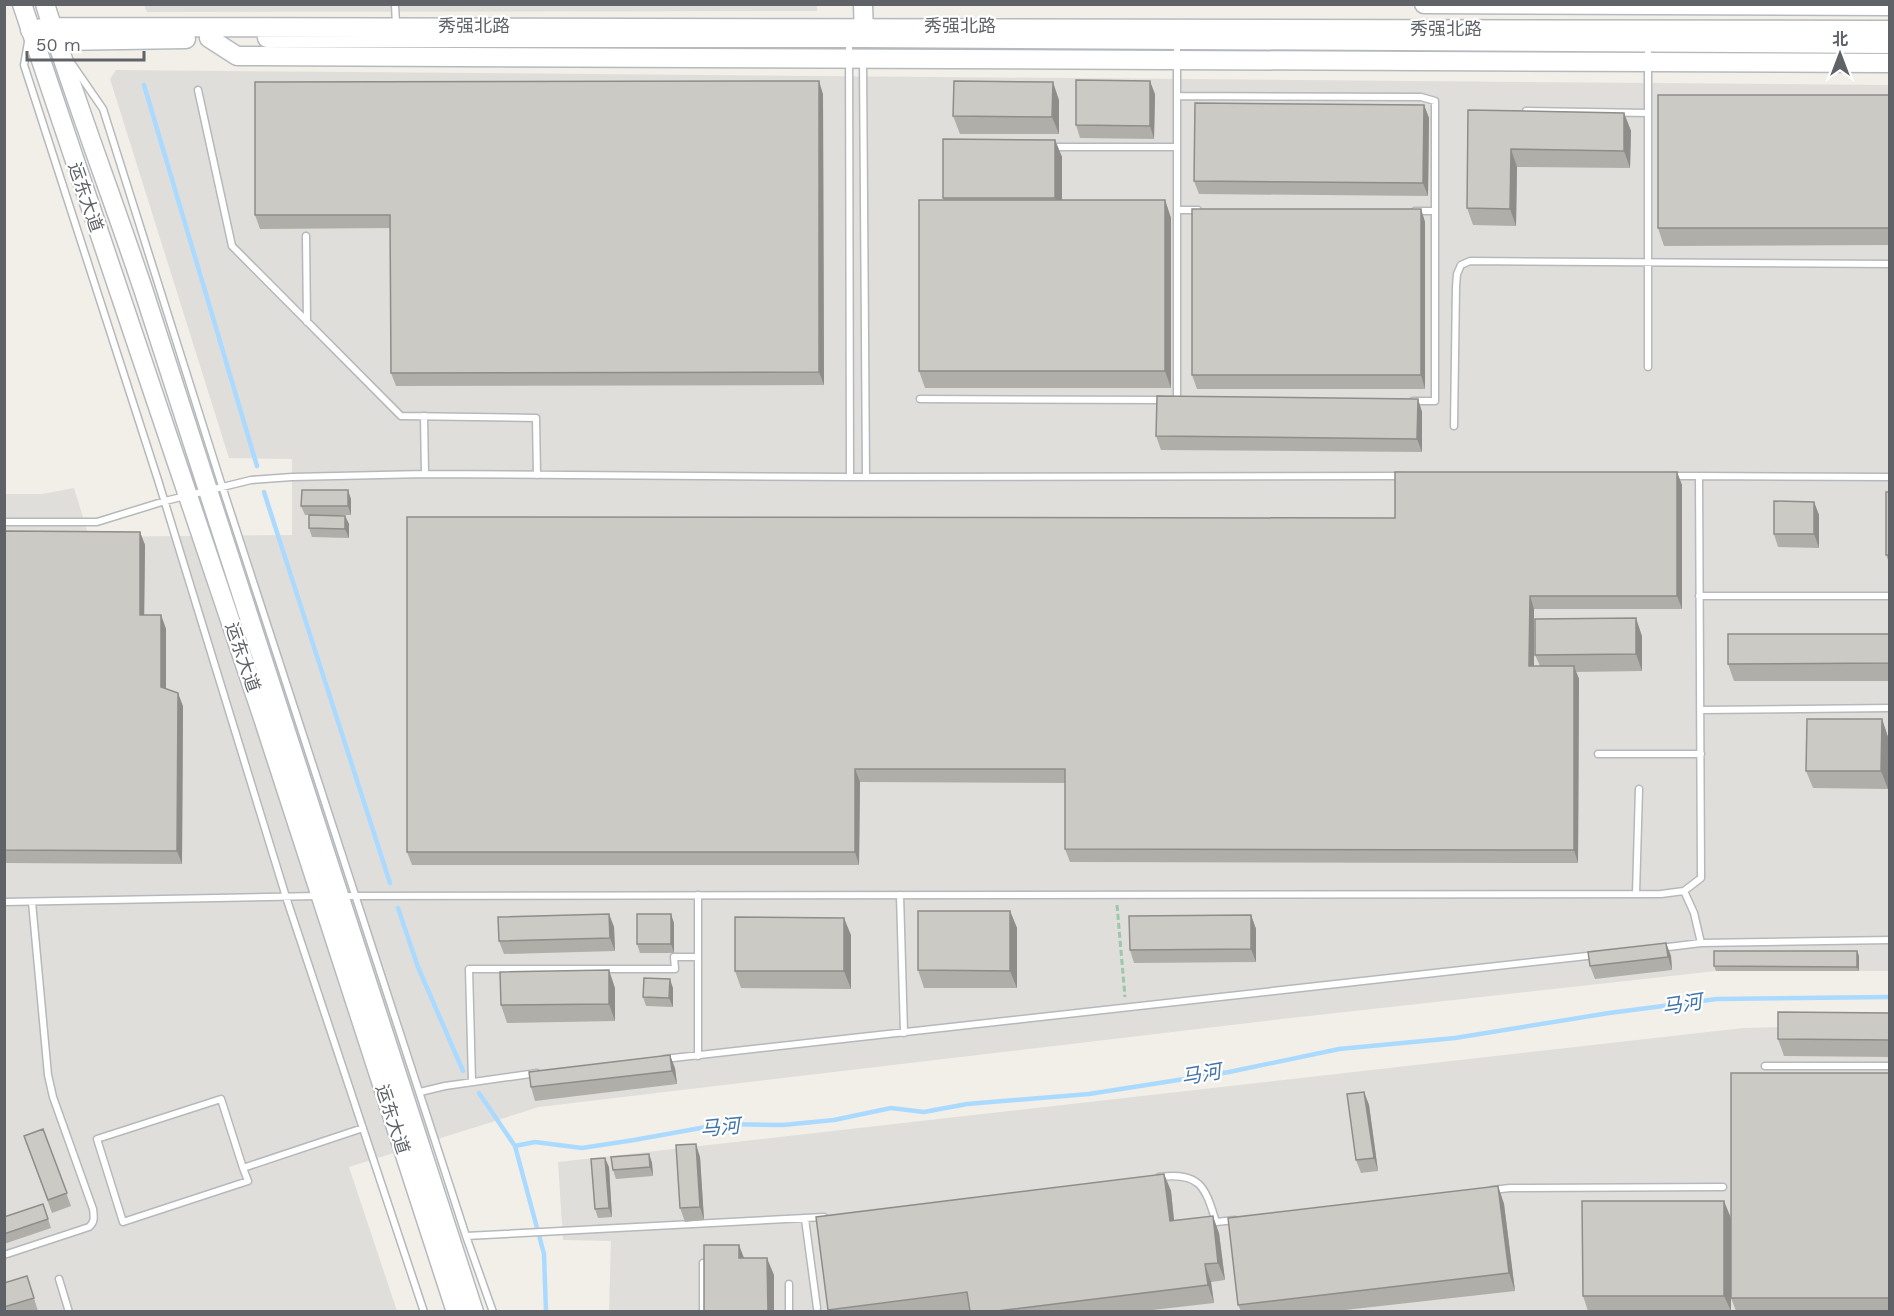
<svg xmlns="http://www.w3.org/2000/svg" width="1894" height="1316" viewBox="0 0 1894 1316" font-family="'Work Sans','Noto Sans SC',sans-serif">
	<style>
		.industrial { fill: #e0deda }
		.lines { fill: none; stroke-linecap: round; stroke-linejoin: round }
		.stream { stroke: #aadaff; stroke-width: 4.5 }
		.lane-casing { stroke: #b5b8bc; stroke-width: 9 }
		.secondary-casing { stroke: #b6babf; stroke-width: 21 }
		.path { stroke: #9cc7a9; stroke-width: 3; stroke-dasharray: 6 3; stroke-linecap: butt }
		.lane { stroke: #fff; stroke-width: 6 }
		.secondary { stroke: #fff; stroke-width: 18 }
		.wall { fill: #afaea9 }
		.shaded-wall { fill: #8f8d8a }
		.building { fill: #cccac5; stroke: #8f8d8a; stroke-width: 1.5 }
		.labels { text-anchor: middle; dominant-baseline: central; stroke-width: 4.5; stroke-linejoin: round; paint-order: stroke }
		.street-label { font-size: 18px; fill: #5f6368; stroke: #fff }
		.water-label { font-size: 20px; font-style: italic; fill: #4174aa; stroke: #fff }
	</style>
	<rect width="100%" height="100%" fill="#f1efe8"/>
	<!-- industrial -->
	<path class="industrial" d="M817 4V11L147 12 144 5Z
		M116 70 1889 85V971H1716L1282 1019 539 1107 349 1167 397 1311 5 1312V494H42L74 488 89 537 292 535V459L229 458 110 79Z
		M1889 1024V1311H609L611 1241 563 1240 558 1162 1743 1028Z"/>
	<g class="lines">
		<!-- stream -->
		<path class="stream" d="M144 85 257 466
			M264 492 390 883
			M398 908 418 967 463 1071
			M479 1093 515 1146 544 1254 546 1312
			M515 1146 535 1142 582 1148 634 1140 723 1124 783 1125 834 1120 891 1108 924 1112 967 1104 1089 1094 1229 1072 1339 1049 1455 1038 1609 1013 1717 999 1890 997"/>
		<!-- lane casing -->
		<g class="lane-casing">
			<path id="lane" d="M395 4 396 25
				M849 40 850 477
				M28 42 24 65 158 480 286 897 424 1312
				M1648 44V367
				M863 61 866 477
				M72 64 103 109 222 486 466 1236 493 1312
				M198 90 232 246 401 416 536 418 537 475
				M1178 96 1421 97 1435 101V401H1413
				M1526 111 1648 113
				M1052 147H1177
				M1177 210H1198
				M1415 211H1435
				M306 236 307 322
				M920 399 1163 400
				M1177 400V42
				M424 416 425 474
				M1454 426 1456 287 1457 274 1461 265 1470 261 1890 264
				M1699 476 1890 477
				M4 522H97L165 501 251 480 292 477 425 474 850 477 1402 476
				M1699 596H1890
				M1700 710 1890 708
				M1598 754H1701
				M1684 891 1694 913 1701 943
				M1636 894 1639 789
				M900 895 904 1033
				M341 896 1661 894 1684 891 1701 878 1699 476H1673
				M4 902 318 896
				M1660 948 1701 943 1890 940
				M698 1056V895
				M664 1059 1596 955
				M1765 1066H1890
				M472 1082 469 969H675L674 957H698
				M420 1092 445 1086 537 1073
				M243 1168 248 1181 123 1222 97 1139 221 1099 243 1168 363 1128
				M1159 1177C1200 1172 1205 1186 1216 1222L1235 1220
				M1492 1190 1510 1188 1723 1187
				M805 1219 817 1308
				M466 1236 824 1217
				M4 1255 89 1227C95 1222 94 1217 93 1209L53 1097 48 1075 32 902
				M703 1263V1312
				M59 1279 69 1312
				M789 1284V1312"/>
		</g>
		<!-- secondary casing -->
		<g class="secondary-casing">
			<path id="secondary" d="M22 4 261 712 456 1312
				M45 4C75 101 112 196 144 292 254 632 363 972 474 1312
				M863 4 864 36
				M1424 4 1890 6
				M30 30 52 27C664 23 1277 27 1890 30
				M209 38 237 56 1890 63
				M267 38H864L1890 44
				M35 44 56 41 186 39"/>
		</g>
		<!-- path -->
		<path class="path" d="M1117 905 1125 997"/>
		<!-- lane -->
		<use href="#lane" class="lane"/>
		<!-- secondary -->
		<use href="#secondary" class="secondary"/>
	</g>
	<!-- wall -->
	<path class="wall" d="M823 94 824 385 396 386 391 373V228L260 229 255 215Z
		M1155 94 1154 139 1080 138 1076 125Z
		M1890 95V245L1664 246 1658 228Z
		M1059 100V134H960L953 116Z
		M1424 105 1429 118 1428 196 1199 194 1194 181Z
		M1468 110 1624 113 1631 131 1630 168 1517 167 1516 226 1473 225 1467 208Z
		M1055 140 1062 157V200H1165L1171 218V388H925L919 371 944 200 943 198Z
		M1421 209 1425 222V389H1197L1192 375Z
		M1418 399 1422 412V452L1161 450 1156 436Z
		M1677 472 1682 485V609H1534V666H1540L1535 655 1642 636V671L1576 672 1579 679 1578 863 1070 862 1065 849V783L860 782 859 865H412L407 852 1395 518Z
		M1890 492V565L1886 555Z
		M351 499V515H305L301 506Z
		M1814 502 1819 515V548L1778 547 1774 534Z
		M345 516 349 524V538L312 537 309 528Z
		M4 531 140 532 145 545 144 615H161L166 629V689L183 706 182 864 4 863Z
		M1890 634V681H1734L1728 664Z
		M1882 719 1888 737V789L1813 788 1806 771Z
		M1010 911 1017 928V988H924L918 970Z
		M609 914 614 927 615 951 504 954 499 941Z
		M1251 915 1256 929V962L1134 963 1130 950Z
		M674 923V953H640L637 944Z
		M851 935V989L741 988 735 971Z
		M1666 943 1671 956 1672 970 1595 979 1590 966Z
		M1857 951 1859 956V971H1716L1714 966Z
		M615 988V1021L507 1023 501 1005Z
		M673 988V1007L646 1006 643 997Z
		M1890 1013V1057L1784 1056 1778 1039Z
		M675 1068 677 1084 535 1101 531 1087Z
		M1890 1073V1311H1736L1731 1298V1311H1588L1583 1296 1731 1218Z
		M1364 1092 1369 1105 1378 1171 1361 1173 1356 1160Z
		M43 1129 71 1206 52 1213 24 1136Z
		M649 1154 652 1163 653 1176 616 1179 613 1170Z
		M700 1157 704 1220 685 1222 680 1208Z
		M609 1167 612 1217 598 1218 595 1209Z
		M1164 1174 1171 1191 1174 1221 1219 1233 1225 1280 1211 1282 1214 1303 1144 1311H970V1310L959 1311H828V1310Z
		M1498 1186 1504 1204 1515 1291 1336 1311H1241L1238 1305Z
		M43 1204 51 1228 4 1244V1217Z
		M4 1283 31 1289 38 1311H4Z"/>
	<!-- shaded-wall -->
	<path class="shaded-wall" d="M819 81 823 94 824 385 819 372Z
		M1150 81 1155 94 1154 139 1150 126Z
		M1053 82 1059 100V134L1052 117Z
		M1424 105 1429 118 1428 196 1423 183Z
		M1624 113 1631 131 1630 168 1624 151Z
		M1055 140 1062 157V216L1055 198Z
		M1511 149 1517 167 1516 226 1510 209Z
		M1165 200 1171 218V388L1165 371Z
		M1421 209 1425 222V389L1421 375Z
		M1418 399 1422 412V452L1417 439Z
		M1677 472 1682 485V609L1677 596Z
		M348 490 351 499V515L348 506Z
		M1814 502 1819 515V548L1814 534Z
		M345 516 349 524V538L345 529Z
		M140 532 145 545 144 629 140 615Z
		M1530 596 1534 609V679L1529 666Z
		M161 615 166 629V701L161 687Z
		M1636 618 1642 636V671L1636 654Z
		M1574 666 1579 679 1578 863 1574 850Z
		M178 693 183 706 182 864 177 851Z
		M1882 719 1888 737V789L1881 771Z
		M855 769 860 782 859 865 855 852Z
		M1010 911 1017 928V988L1010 971Z
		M609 914 614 927 615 951 610 938Z
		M671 914 674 923V953L671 944Z
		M1251 915 1256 929V962L1251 949Z
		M844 918 851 935V989L844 971Z
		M1666 943 1671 956 1672 970 1668 957Z
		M1857 951 1859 956V971L1857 967Z
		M609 970 615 988V1021L609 1004Z
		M670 979 673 988V1007L669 998Z
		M670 1055 675 1068 677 1084 672 1071Z
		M1364 1092 1369 1105 1378 1171 1374 1158Z
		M696 1144 700 1157 704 1220 700 1207Z
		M649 1154 652 1163 653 1176 650 1167Z
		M605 1158 609 1167 612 1217 609 1208Z
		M1164 1174 1171 1191 1176 1239 1170 1221Z
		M1498 1186 1504 1204 1515 1291 1509 1273Z
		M1724 1201 1731 1218V1311L1724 1296Z
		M1213 1216 1219 1233 1225 1280 1218 1263Z
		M739 1245 746 1263 739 1258Z
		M767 1258 774 1275V1311H768Z
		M1205 1264 1211 1282 1214 1303 1208 1285Z"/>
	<!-- building -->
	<path class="building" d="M1076 80 1150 81V126L1076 125Z
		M819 81V372L391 373 390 215H255V82Z
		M954 81 1053 82 1052 117 953 116Z
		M1658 95H1890V228H1658Z
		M1195 103 1424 105 1423 183 1194 181Z
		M1468 110 1624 113V151L1511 149 1510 209 1467 208Z
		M943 139 1055 140V198H943Z
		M919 200H1165V371H919Z
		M1192 209H1421V375H1192Z
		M1157 396 1418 399 1417 439 1156 436Z
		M1395 472H1677V596H1530L1529 666H1574V850L1065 849V769H855V852H407V517L1395 518Z
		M302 490H348V506H301Z
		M1886 492H1890V555H1886Z
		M1774 501 1814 502V534H1774Z
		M309 515 345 516V529L309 528Z
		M4 531 140 532V615H161V687L178 693 177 851 4 850Z
		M1636 618V654L1535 655V619Z
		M1728 634H1890V663L1728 664Z
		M1807 719H1882L1881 771H1806Z
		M918 911H1010V971L918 970Z
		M609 914 610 938 499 941 498 917Z
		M637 914H671V944H637Z
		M1251 915V949L1130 950 1129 916Z
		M735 917 844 918V971H735Z
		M1666 943 1668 957 1590 966 1588 952Z
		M1714 951H1857V967L1714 966Z
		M609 970V1004L501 1005 500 972Z
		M644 978 670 979 669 998 643 997Z
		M1778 1012 1890 1013V1040L1778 1039Z
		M670 1055 672 1071 531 1087 529 1072Z
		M1731 1073H1890V1298H1731Z
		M1364 1092 1374 1158 1356 1160 1347 1094Z
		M43 1129 67 1193 48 1200 24 1136Z
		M696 1144 700 1207 680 1208 676 1145Z
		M649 1154 650 1167 613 1170 611 1157Z
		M605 1158 609 1208 595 1209 591 1159Z
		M1164 1174 1170 1221 1213 1216 1218 1263 1205 1264 1208 1285 997 1311H970L967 1292 828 1310 816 1217Z
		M1498 1186 1509 1273 1238 1305 1228 1218Z
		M1582 1201H1724V1296H1583Z
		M43 1204 48 1219 4 1234V1217Z
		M704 1245H739V1258H767L768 1311H704Z
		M27 1276 34 1298 4 1307V1283Z"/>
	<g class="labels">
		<!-- street labels -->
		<g class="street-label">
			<text x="474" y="25">秀强北路</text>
			<text x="960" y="25">秀强北路</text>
			<text x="1446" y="28">秀强北路</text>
			<text transform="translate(86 197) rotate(71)">运东大道</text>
			<text transform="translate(243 657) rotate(71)">运东大道</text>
			<text transform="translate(393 1119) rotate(72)">运东大道</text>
		</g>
		<!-- water labels -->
		<g class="water-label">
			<text transform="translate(1682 1004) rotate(-9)">马河</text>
			<text transform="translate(1201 1074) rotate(-10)">马河</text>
			<text transform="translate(720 1127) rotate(-5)">马河</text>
		</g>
	</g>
	<!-- border -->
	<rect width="1894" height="1316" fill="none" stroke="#5f6368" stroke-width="12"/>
	<!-- north arrow -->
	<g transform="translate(1840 54)" stroke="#ffffff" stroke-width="4.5" paint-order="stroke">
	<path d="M0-4.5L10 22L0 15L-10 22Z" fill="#5f6368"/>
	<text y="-9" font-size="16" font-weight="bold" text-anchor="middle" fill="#5f6368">北</text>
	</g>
	<!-- scale -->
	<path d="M27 51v9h117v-9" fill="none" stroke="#5f6368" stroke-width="3"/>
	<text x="36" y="51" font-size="18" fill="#5f6368" stroke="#ffffff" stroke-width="4.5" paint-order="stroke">50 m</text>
</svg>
